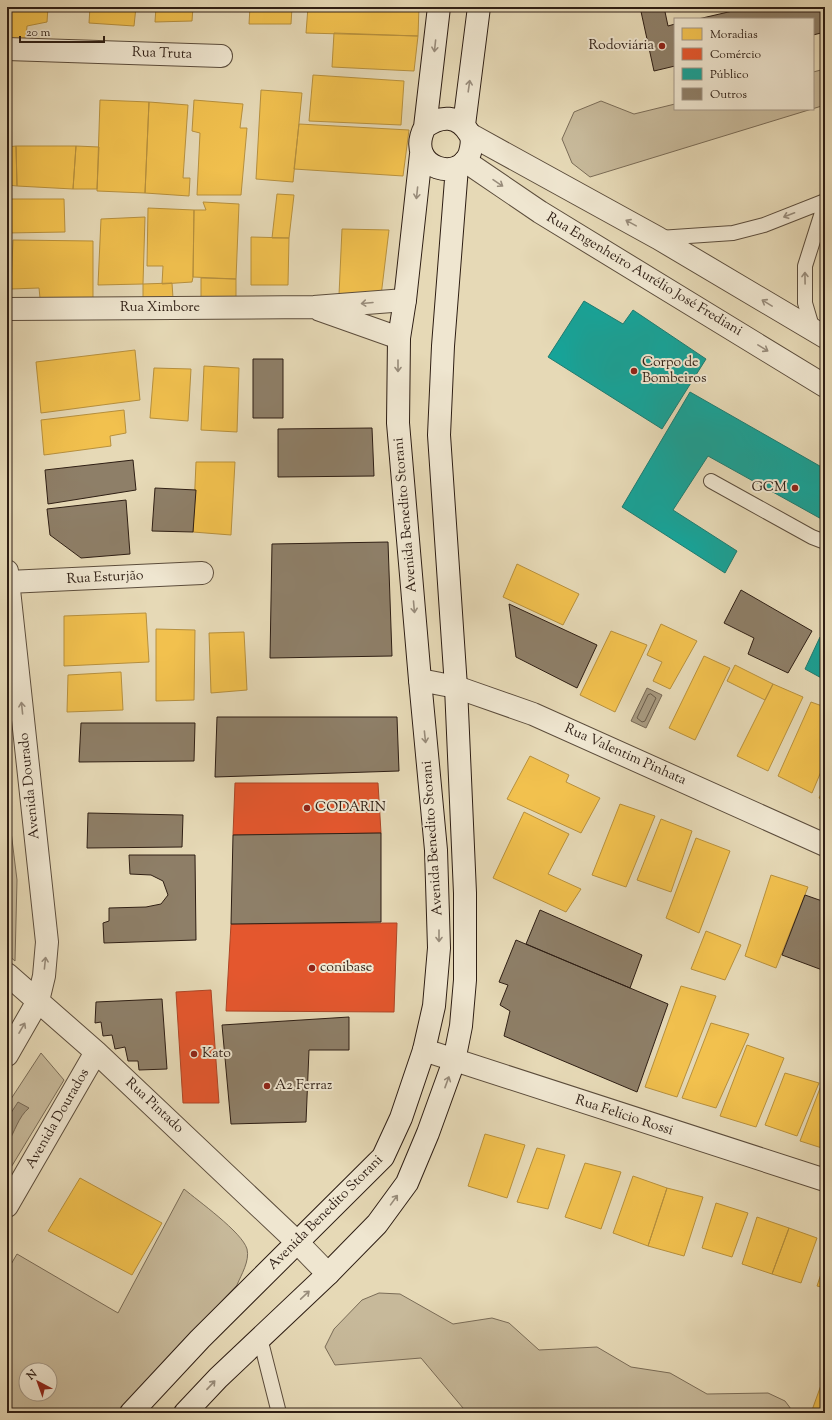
<svg xmlns="http://www.w3.org/2000/svg" width="832" height="1420" viewBox="0 0 832 1420" font-family="'Sorts Mill Goudy',serif">
	<style>
		.green { fill: #c7b99a; stroke: #7a6c57; fill-rule: evenodd }
		.water { fill: #a7997f; stroke: #776854 }
		.homes { fill: #f2c14e; stroke: #b7903d }
		.shops { fill: #e4572e; stroke: #ad4626 }
		.public { fill: #17a398; stroke: #1e7b70 }
		.lines { fill: none; stroke-linecap: round; stroke-linejoin: round }
		.shore { stroke: #6a5c4a; stroke-width: 1 }
		.building { fill: #8e7f68; stroke: #2e1e14 }
		.service-casing { stroke: #5c4d3c; stroke-width: 16 }
		.minor-casing { stroke: #5c4d3c; stroke-width: 24 }
		.secondary-casing { stroke: #2e1e14; stroke-width: 24 }
		.service { stroke: #efe6d0; stroke-width: 14 }
		.minor { stroke: #efe6d0; stroke-width: 22 }
		.secondary { stroke: #efe6d0; stroke-width: 22 }
		.oneway { stroke: #988c7b }
		.poi-dot { fill: #8f2418; stroke: #efe6d0; stroke-width: 1.5 }
		.labels { text-anchor: middle; dominant-baseline: central; stroke-width: 4; stroke-linejoin: round; paint-order: stroke }
		.poi-label { font-size: 14px; fill: #2e1e14; stroke: #efe6d0; text-anchor: start }
		.street-label { font-size: 14px; fill: #2e1e14; stroke: #efe6d0 }
	</style>
	<rect width="100%" height="100%" fill="#e6d9b6"/>
	<filter id="stains"><feTurbulence type="fractalNoise" baseFrequency=".005" numOctaves="4"/><feColorMatrix values="0 0 0 0 .2 0 0 0 0 .09 0 0 0 0 .02 0 0 0 .5 -.17"/></filter>
	<radialGradient id="worn" r=".72"><stop offset=".6" stop-color="#630" stop-opacity="0"/><stop offset="1" stop-color="#630" stop-opacity=".3"/></radialGradient>
	<!-- green -->
	<path class="green" d="M825 69V105L590 177 572 163 562 139 574 112 601 101 634 114 675 104V109H813V72Z
		M7 799 17 880 15 961 7 954Z
		M41 1053 64 1080 7 1174V1105Z
		M184 1189C198 1201 242 1232 247 1249 250 1261 241 1275 237 1285L116 1413H7V1271L17 1254 118 1313ZM26 1370H50V1394H26Z
		M379 1293 400 1294 453 1324 492 1318 509 1323 539 1350 597 1347 631 1367 670 1373 707 1394 768 1393 785 1401 794 1413H465L463 1408 421 1358 335 1365 325 1347 334 1329 362 1300Z"/>
	<!-- water -->
	<path class="water" d="M647 688 662 695 646 728 631 721Z
		M18 1102 29 1108C18 1117 15 1132 7 1144V1119Z"/>
	<!-- homes -->
	<path class="homes" d="M7 7H48L47 22 27 26 26 38 12 39 7 38Z
		M90 7H136L134 26 89 23Z
		M156 7H193L192 21 155 22Z
		M250 7H292L291 24H249Z
		M308 7H419L418 36 306 33Z
		M334 33 418 36 414 71 332 67Z
		M313 75 404 81 401 125 309 121Z
		M261 90 302 93 293 182 256 179Z
		M100 100 149 102 145 193 97 191Z
		M194 100 243 104 240 128H247L241 195H197L200 133 192 131Z
		M149 102 188 105 183 178H190L189 196 145 193Z
		M299 124 409 130 403 176 294 169Z
		M16 146H76L73 189 17 186Z
		M16 146 17 186 7 185V147Z
		M76 146 99 147 97 189H73Z
		M277 194 294 195 289 238H272Z
		M7 199H64L65 232 7 233Z
		M203 202 239 204 236 279 193 277 194 210H206Z
		M148 208 194 210 193 277 192 282 162 284 163 266H147Z
		M145 217 143 284 98 285 101 219Z
		M342 229 389 230 381 296 339 295Z
		M251 237 289 238 288 285H251Z
		M13 240 93 241V299L40 298 39 288 11 289Z
		M201 278 236 279V300H201Z
		M172 283 173 298 143 299V284Z
		M135 350 140 400 41 413 36 362Z
		M204 366 239 368 237 432 201 430Z
		M154 368 191 369 188 421 150 418Z
		M124 410 126 433 110 436 111 446 44 455 41 420Z
		M196 462H235L231 535 193 532Z
		M517 564 579 594 563 625 503 597Z
		M146 613 149 662 64 666V616Z
		M661 624 697 641 670 689 653 681 662 662 647 655Z
		M156 629 195 630 194 700 156 701Z
		M611 631 647 645 615 712 580 695Z
		M244 632 247 690 211 693 209 633Z
		M704 656 730 668 695 740 669 728Z
		M735 665 773 684 765 700 727 681Z
		M121 672 123 710 67 712 68 675Z
		M773 684 803 697 768 771 737 756Z
		M811 702 825 707V762L812 793 778 776Z
		M530 756 569 775 566 782 600 798 581 833 507 799Z
		M825 786V801L819 798Z
		M620 804 655 816 626 887 592 875Z
		M524 812 569 834 548 874 581 889 566 912 493 878Z
		M661 819 692 831 671 892 637 880Z
		M696 838 730 851 699 933 666 918Z
		M771 875 808 887 776 968 745 956Z
		M706 931 741 945 725 980 691 969Z
		M681 986 716 996 677 1097 645 1087Z
		M711 1023 749 1034 716 1108 682 1098Z
		M747 1045 784 1058 756 1127 720 1116Z
		M785 1073 819 1083 797 1136 765 1125Z
		M825 1075V1149L800 1141Z
		M485 1134 525 1145 507 1198 468 1186Z
		M537 1148 565 1155 548 1209 517 1202Z
		M585 1163 621 1172 601 1229 565 1217Z
		M633 1176 667 1188 648 1246 613 1233Z
		M80 1178 162 1223 132 1275 48 1231Z
		M667 1188 703 1197 684 1256 648 1246Z
		M716 1203 748 1213 732 1257 702 1248Z
		M757 1217 789 1228 772 1274 742 1264Z
		M789 1228 817 1238 801 1283 772 1274Z
		M825 1262V1288L817 1286Z
		M825 1374V1413H811Z"/>
	<!-- shops -->
	<path class="shops" d="M235 783H378L381 833 233 835Z
		M397 923 394 1012 226 1011 231 924Z
		M211 990 219 1103H183L176 992Z"/>
	<!-- public -->
	<path class="public" d="M584 301 623 324 633 310 706 359 662 429 548 357Z
		M690 392 825 469V521L708 456 673 510 737 551 725 573 622 507Z
		M820 637 825 640V680L805 669Z"/>
	<g class="lines">
		<!-- shore -->
		<path class="shore" d="M651 694 656 698 645 721 642 722 637 718 648 695Z"/>
	</g>
	<!-- building -->
	<path class="building" d="M640 7H664L668 26 675 24V66L654 71Z
		M750 7H825V32L813 35V19H698Z
		M253 359H283V418H253Z
		M372 428 374 476 278 477V429Z
		M133 460 136 490 48 504 45 470Z
		M155 488 196 490 193 532 152 531Z
		M126 500 130 554 81 558 50 535 47 509Z
		M388 542 392 656 270 658 272 544Z
		M741 590 812 631 788 673 748 654 754 638 724 623Z
		M509 604 597 645 577 688 516 657Z
		M217 717H397L399 771 215 777Z
		M81 723H195L194 761 79 762Z
		M88 813 183 815 182 847 87 848Z
		M381 833V922L231 924 233 835Z
		M129 855H195L196 940 104 943 103 923 109 921V908L146 907 161 904 168 895 163 881 151 875 130 874Z
		M805 895 825 902V971L782 955Z
		M540 910 642 955 630 988 526 944Z
		M516 940 668 1004 637 1092 504 1036 510 1011 500 1005 508 985 499 982Z
		M162 999 167 1069 139 1070 138 1061H128L125 1047 115 1049 112 1035 103 1036 101 1022 95 1023 96 1002Z
		M349 1017V1050H309L306 1122 231 1124 222 1025Z"/>
	<g class="lines">
		<!-- service casing -->
		<g class="service-casing">
			<path id="service" d="M659 238 733 233 764 225 825 201
				M813 330 805 303V266L825 203
				M711 481 812 537 825 542
				M260 1338 279 1413"/>
		</g>
		<!-- minor casing -->
		<g class="minor-casing">
			<path id="minor" d="M7 49 221 56
				M471 135 658 238 825 337
				M465 161 540 212 825 386
				M7 309 314 307 405 300
				M320 310 399 338
				M7 571 47 942 44 976 38 1001 7 1055
				M8 582 202 573
				M420 680 456 687 533 714 825 845
				M7 974 96 1052 297 1242 328 1274
				M424 1050 825 1180
				M7 1206 96 1052"/>
		</g>
		<!-- secondary casing -->
		<g class="secondary-casing">
			<path id="secondary" d="M464 125 479 7
				M425 127C441 115 458 115 469 133 472 137 472 143 471 148 465 186 403 169 425 127L439 7
				M131 1413 200 1339 383 1157 401 1118 424 1050 434 1006 439 948 436 850 420 680 398 423 399 338 405 300 421 154
				M185 1413 218 1378 328 1274 377 1224 407 1183 428 1133 454 1061 461 1026 465 980V893L456 687 439 435 443 346 457 167"/>
		</g>
		<!-- service -->
		<use href="#service" class="service"/>
		<!-- minor -->
		<use href="#minor" class="minor"/>
		<!-- secondary -->
		<use href="#secondary" class="secondary"/>
	</g>
	<!-- one-way arrows -->
	<defs><path id="oneway-shaft" d="M-6 0H5M1.5-3L5.5 0L1.5 3" fill="none" stroke-width="1.6" stroke-linecap="round" stroke-linejoin="round"/></defs>
	<g class="oneway">
		<use href="#oneway-shaft" transform="translate(435 46) rotate(96)"/>
		<use href="#oneway-shaft" transform="translate(469 86) rotate(-82)"/>
		<use href="#oneway-shaft" transform="translate(498 183) rotate(34)"/>
		<use href="#oneway-shaft" transform="translate(417 193) rotate(96)"/>
		<use href="#oneway-shaft" transform="translate(789 215) rotate(159)"/>
		<use href="#oneway-shaft" transform="translate(631 223) rotate(-151)"/>
		<use href="#oneway-shaft" transform="translate(805 278) rotate(-91)"/>
		<use href="#oneway-shaft" transform="translate(367 303) rotate(175)"/>
		<use href="#oneway-shaft" transform="translate(767 303) rotate(-149)"/>
		<use href="#oneway-shaft" transform="translate(763 348) rotate(31)"/>
		<use href="#oneway-shaft" transform="translate(398 366) rotate(90)"/>
		<use href="#oneway-shaft" transform="translate(414 607) rotate(85)"/>
		<use href="#oneway-shaft" transform="translate(22 708) rotate(-96)"/>
		<use href="#oneway-shaft" transform="translate(425 737) rotate(84)"/>
		<use href="#oneway-shaft" transform="translate(439 936) rotate(90)"/>
		<use href="#oneway-shaft" transform="translate(45 963) rotate(-84)"/>
		<use href="#oneway-shaft" transform="translate(22 1028) rotate(-60)"/>
		<use href="#oneway-shaft" transform="translate(447 1082) rotate(-70)"/>
		<use href="#oneway-shaft" transform="translate(394 1200) rotate(-54)"/>
		<use href="#oneway-shaft" transform="translate(305 1295) rotate(-43)"/>
		<use href="#oneway-shaft" transform="translate(211 1385) rotate(-47)"/>
	</g>
	<!-- markers -->
	<g class="poi-dot">
		<circle cx="662" cy="46" r="4"/>
		<circle cx="634" cy="371" r="4"/>
		<circle cx="795" cy="488" r="4"/>
		<circle cx="307" cy="808" r="4"/>
		<circle cx="312" cy="968" r="4"/>
		<circle cx="194" cy="1054" r="4"/>
		<circle cx="267" cy="1086" r="4"/>
	</g>
	<g class="labels">
		<!-- poi labels -->
		<g class="poi-label">
			<text x="654" y="46" text-anchor="end">Rodoviária</text>
			<text x="642" y="363">Corpo de<tspan x="642" dy="16">Bombeiros</tspan></text>
			<text x="787" y="488" text-anchor="end">GCM</text>
			<text x="315" y="808">CODARIN</text>
			<text x="320" y="968">conibase</text>
			<text x="202" y="1054">Kato</text>
			<text x="275" y="1086">A2 Ferraz</text>
		</g>
		<!-- street labels -->
		<g class="street-label">
			<text transform="translate(162 54) rotate(2)">Rua Truta</text>
			<text transform="translate(644 275) rotate(31)">Rua Engenheiro Aurélio José Frediani</text>
			<text x="160" y="308">Rua Ximbore</text>
			<text transform="translate(406 515) rotate(-95)">Avenida Benedito Storani</text>
			<text transform="translate(105 578) rotate(-3)">Rua Esturjão</text>
			<text transform="translate(625 755) rotate(24)">Rua Valentim Pinhata</text>
			<text transform="translate(30 786) rotate(-96)">Avenida Dourado</text>
			<text transform="translate(433 838) rotate(-94)">Avenida Benedito Storani</text>
			<text transform="translate(154 1106) rotate(43)">Rua Pintado</text>
			<text transform="translate(624 1116) rotate(18)">Rua Felício Rossi</text>
			<text transform="translate(58 1119) rotate(-60)">Avenida Dourados</text>
			<text transform="translate(326 1213) rotate(-45)">Avenida Benedito Storani</text>
		</g>
	</g>
	<!-- margin -->
	<rect width="832" height="1420" fill="none" stroke="#e6d9b6" stroke-width="24"/>
	<rect x="8" y="8" width="816" height="1404" fill="none" stroke="#2e1e14" stroke-width="2"/>
	<rect x="12" y="12" width="808" height="1396" fill="none" stroke="#2e1e14"/>
	<!-- legend -->
	<rect x="674" y="18" width="140" height="92" fill="#efe6d0" stroke="#a29685"/>
	<rect x="682" y="28" width="20" height="12" fill="#f2c14e" stroke="#a29685"/>
	<text x="710" y="38" font-size="12" fill="#2e1e14">Moradias</text>
	<rect x="682" y="48" width="20" height="12" fill="#e4572e" stroke="#a29685"/>
	<text x="710" y="58" font-size="12" fill="#2e1e14">Comércio</text>
	<rect x="682" y="68" width="20" height="12" fill="#17a398" stroke="#a29685"/>
	<text x="710" y="78" font-size="12" fill="#2e1e14">Público</text>
	<rect x="682" y="88" width="20" height="12" fill="#8e7f68" stroke="#a29685"/>
	<text x="710" y="98" font-size="12" fill="#2e1e14">Outros</text>
	<!-- north arrow -->
	<g transform="translate(38 1382) rotate(319)"><circle r="19" fill="#efe6d0" stroke="#a29685"/>
	<path d="M0-3L7 15L0 10L-7 15Z" fill="#8f2418"/>
	<text y="-6" font-size="11" font-weight="bold" text-anchor="middle" fill="#2e1e14">N</text>
	</g>
	<!-- scale -->
	<path d="M20 36v6h84v-6" fill="none" stroke="#2e1e14" stroke-width="2"/>
	<text x="26" y="36" font-size="12" fill="#2e1e14" stroke="#efe6d0" stroke-width="3" paint-order="stroke">20 m</text>
	<rect width="100%" height="100%" filter="url(#stains)"/>
	<rect width="100%" height="100%" fill="url(#worn)"/>
</svg>
